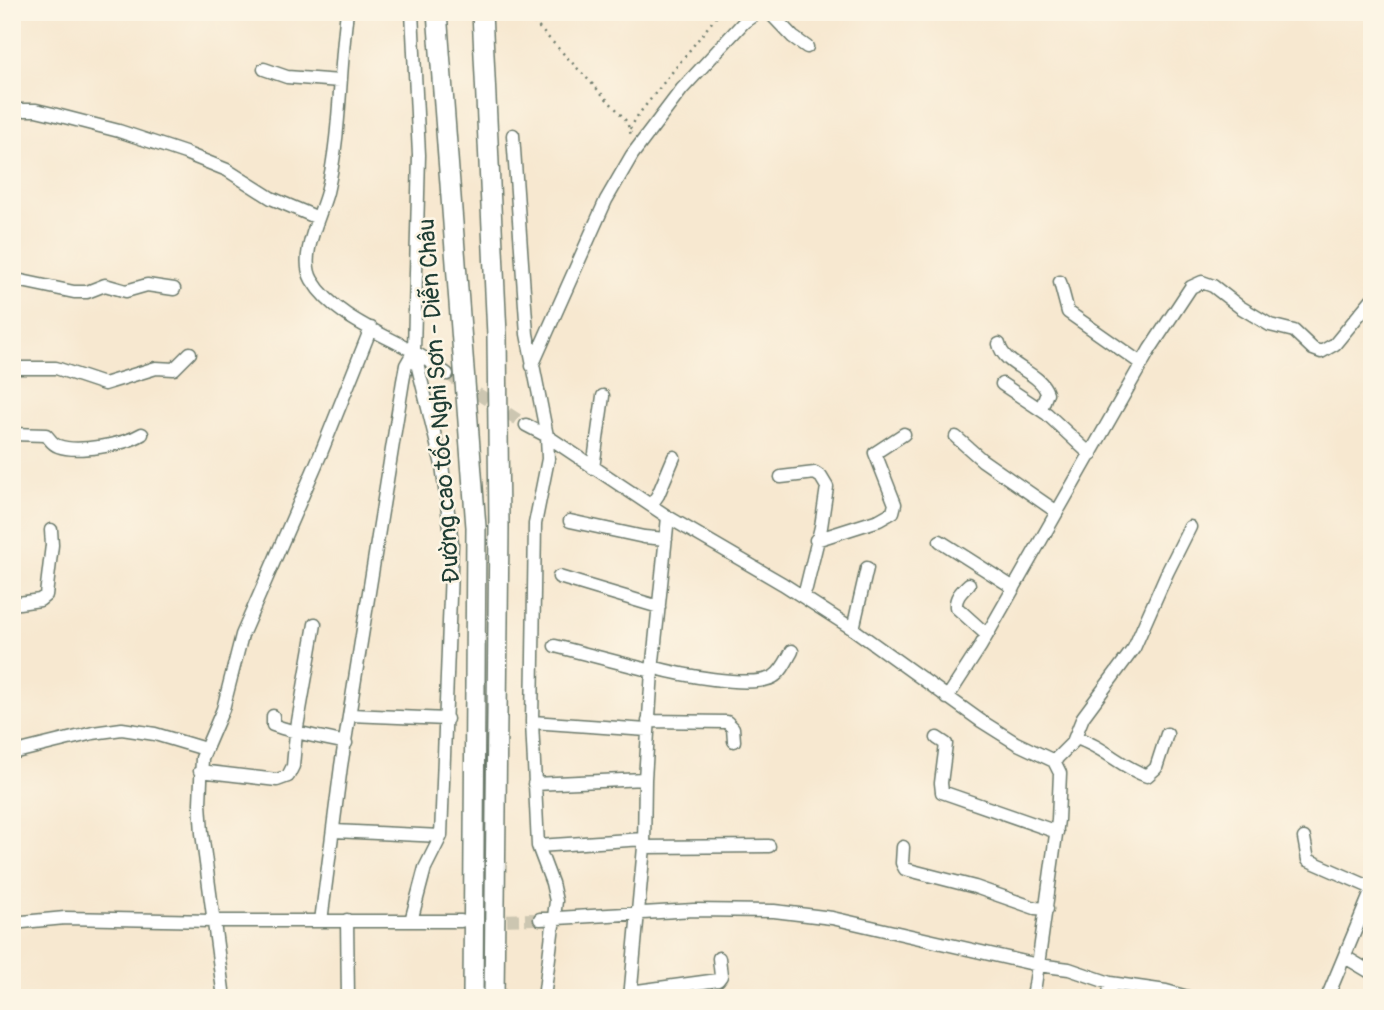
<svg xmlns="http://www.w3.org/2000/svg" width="1384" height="1010" viewBox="0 0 1384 1010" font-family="Pangolin,sans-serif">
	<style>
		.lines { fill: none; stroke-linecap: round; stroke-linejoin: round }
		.minor-tunnel { stroke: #ccc6b1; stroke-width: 12; stroke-dasharray: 12 6; stroke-linecap: butt }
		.minor-casing { stroke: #6b796b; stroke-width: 15 }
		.highway-casing { stroke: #6b796b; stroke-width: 22 }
		.path { stroke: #6b796b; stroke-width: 2.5; stroke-dasharray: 2 5; stroke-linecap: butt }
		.minor { stroke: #fff; stroke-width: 12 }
		.highway { stroke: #fff; stroke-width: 19 }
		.labels { text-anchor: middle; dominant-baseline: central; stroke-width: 5; stroke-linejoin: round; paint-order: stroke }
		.street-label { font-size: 24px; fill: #1f3d34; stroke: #fcf5e5 }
	</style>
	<rect width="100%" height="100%" fill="#fcf5e5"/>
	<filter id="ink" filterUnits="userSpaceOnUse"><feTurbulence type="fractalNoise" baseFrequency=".0143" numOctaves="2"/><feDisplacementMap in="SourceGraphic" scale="14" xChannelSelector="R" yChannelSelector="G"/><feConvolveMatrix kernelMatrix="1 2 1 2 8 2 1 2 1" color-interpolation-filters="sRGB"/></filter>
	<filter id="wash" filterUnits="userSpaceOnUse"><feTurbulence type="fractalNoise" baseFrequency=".00686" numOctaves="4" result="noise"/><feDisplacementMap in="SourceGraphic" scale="28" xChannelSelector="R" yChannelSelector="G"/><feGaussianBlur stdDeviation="1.57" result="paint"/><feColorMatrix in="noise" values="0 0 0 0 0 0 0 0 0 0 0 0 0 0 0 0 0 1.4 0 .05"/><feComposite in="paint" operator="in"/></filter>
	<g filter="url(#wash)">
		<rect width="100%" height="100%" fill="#f7e8d0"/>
	</g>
	<g filter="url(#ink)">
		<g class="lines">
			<!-- minor-tunnel -->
			<path class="minor-tunnel" d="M447 374 526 425
				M489 920 540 919"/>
			<!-- minor casing -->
			<g class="minor-casing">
				<path id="minor" d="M347 12C339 72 341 134 327 192 321 216 298 256 312 280 332 314 378 332 411 350 423 357 435 365 447 374
					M769 12 793 37 807 47
					M264 69 287 77 340 81
					M12 110H36L53 114 119 131 185 153 227 170 271 198 318 218
					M513 135 527 334 547 436 548 459 535 524 532 722 538 846 552 883 556 901 544 998
					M12 279 74 292H87L105 285 126 291 147 285 174 289
					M1060 282 1068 312 1142 364
					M999 344C1004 367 1040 371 1047 393L1041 409
					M532 366 606 200 632 155 682 89 744 22 758 12
					M12 368H56L104 384 156 368 174 369 190 353
					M1002 384 1047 414 1091 455
					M526 425 547 436 668 517 783 584 853 629 981 721 1016 743 1054 761 1060 773 1058 820 1038 965 1069 969 1110 983 1166 991 1191 998
					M12 434 46 435C50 439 52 444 58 446 77 453 124 445 142 434
					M956 437 982 460 1057 512
					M593 468 603 396
					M781 477 815 473 821 477 827 487 821 527 806 588 802 596
					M651 505 658 495 674 457
					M570 521 644 537 666 539
					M816 540 879 520 893 512 895 504 875 453 904 434
					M940 541 1014 588
					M559 577 659 607
					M969 584C962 591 955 597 956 607L987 635
					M12 604 40 600 46 595 52 545 51 530
					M853 629 867 568
					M555 646 652 671
					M652 667C677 674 750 689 773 677 782 672 787 660 792 651
					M947 698 980 647 1150 349 1191 287 1202 282 1213 286 1240 307 1270 325 1294 331 1313 349 1321 352 1335 344 1372 299
					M350 715 447 719
					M273 716V725C297 734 321 737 346 743
					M648 721 727 722 733 728 734 741
					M532 722 647 730
					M937 738 946 744 941 783 942 792 1057 832
					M1076 738C1103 746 1121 767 1147 776L1156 768 1167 734
					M12 753 93 733 122 729 155 734 205 749
					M1054 761 1073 742 1083 717 1134 648 1167 573 1190 527
					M200 771 277 780 288 776 293 766 296 733 315 624
					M534 784 645 779
					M334 831 441 836
					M1304 838 1308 860 1372 888
					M538 846 644 839
					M644 847 769 846
					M903 847 902 863 905 869 975 887 1035 908 1047 909
					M540 919 694 910 774 911 832 918 1038 965 1033 998
					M347 920 348 998
					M321 921 341 766 403 381 406 365 414 351
					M411 921 425 868 441 836 452 543 442 465 414 351 419 155 412 12
					M12 923 65 918 212 921H461
					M1345 957 1372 973
					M630 992 718 980 721 976 719 958
					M224 998 202 833 200 803 202 758 223 709 242 635 321 453 371 328
					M630 998 644 847 645 779 652 671 668 517
					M1109 998 1110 983
					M1327 998 1372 890"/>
			</g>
			<!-- highway casing -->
			<g class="highway-casing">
				<path id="highway" d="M437 12 476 527 473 998
					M482 12 497 335 499 526 494 998"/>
			</g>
			<!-- path -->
			<path class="path" d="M524 12 617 110 627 122 631 135
				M630 129 638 115 720 12"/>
			<!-- minor -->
			<use href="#minor" class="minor"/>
			<!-- highway -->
			<use href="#highway" class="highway"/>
		</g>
	</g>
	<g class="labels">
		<!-- street labels -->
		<g class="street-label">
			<text transform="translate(439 401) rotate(-94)">Đường cao tốc Nghi Sơn - Diễn Châu</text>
		</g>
	</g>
	<!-- margin -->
	<rect width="1384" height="1010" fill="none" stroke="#fcf5e5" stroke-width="42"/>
</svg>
